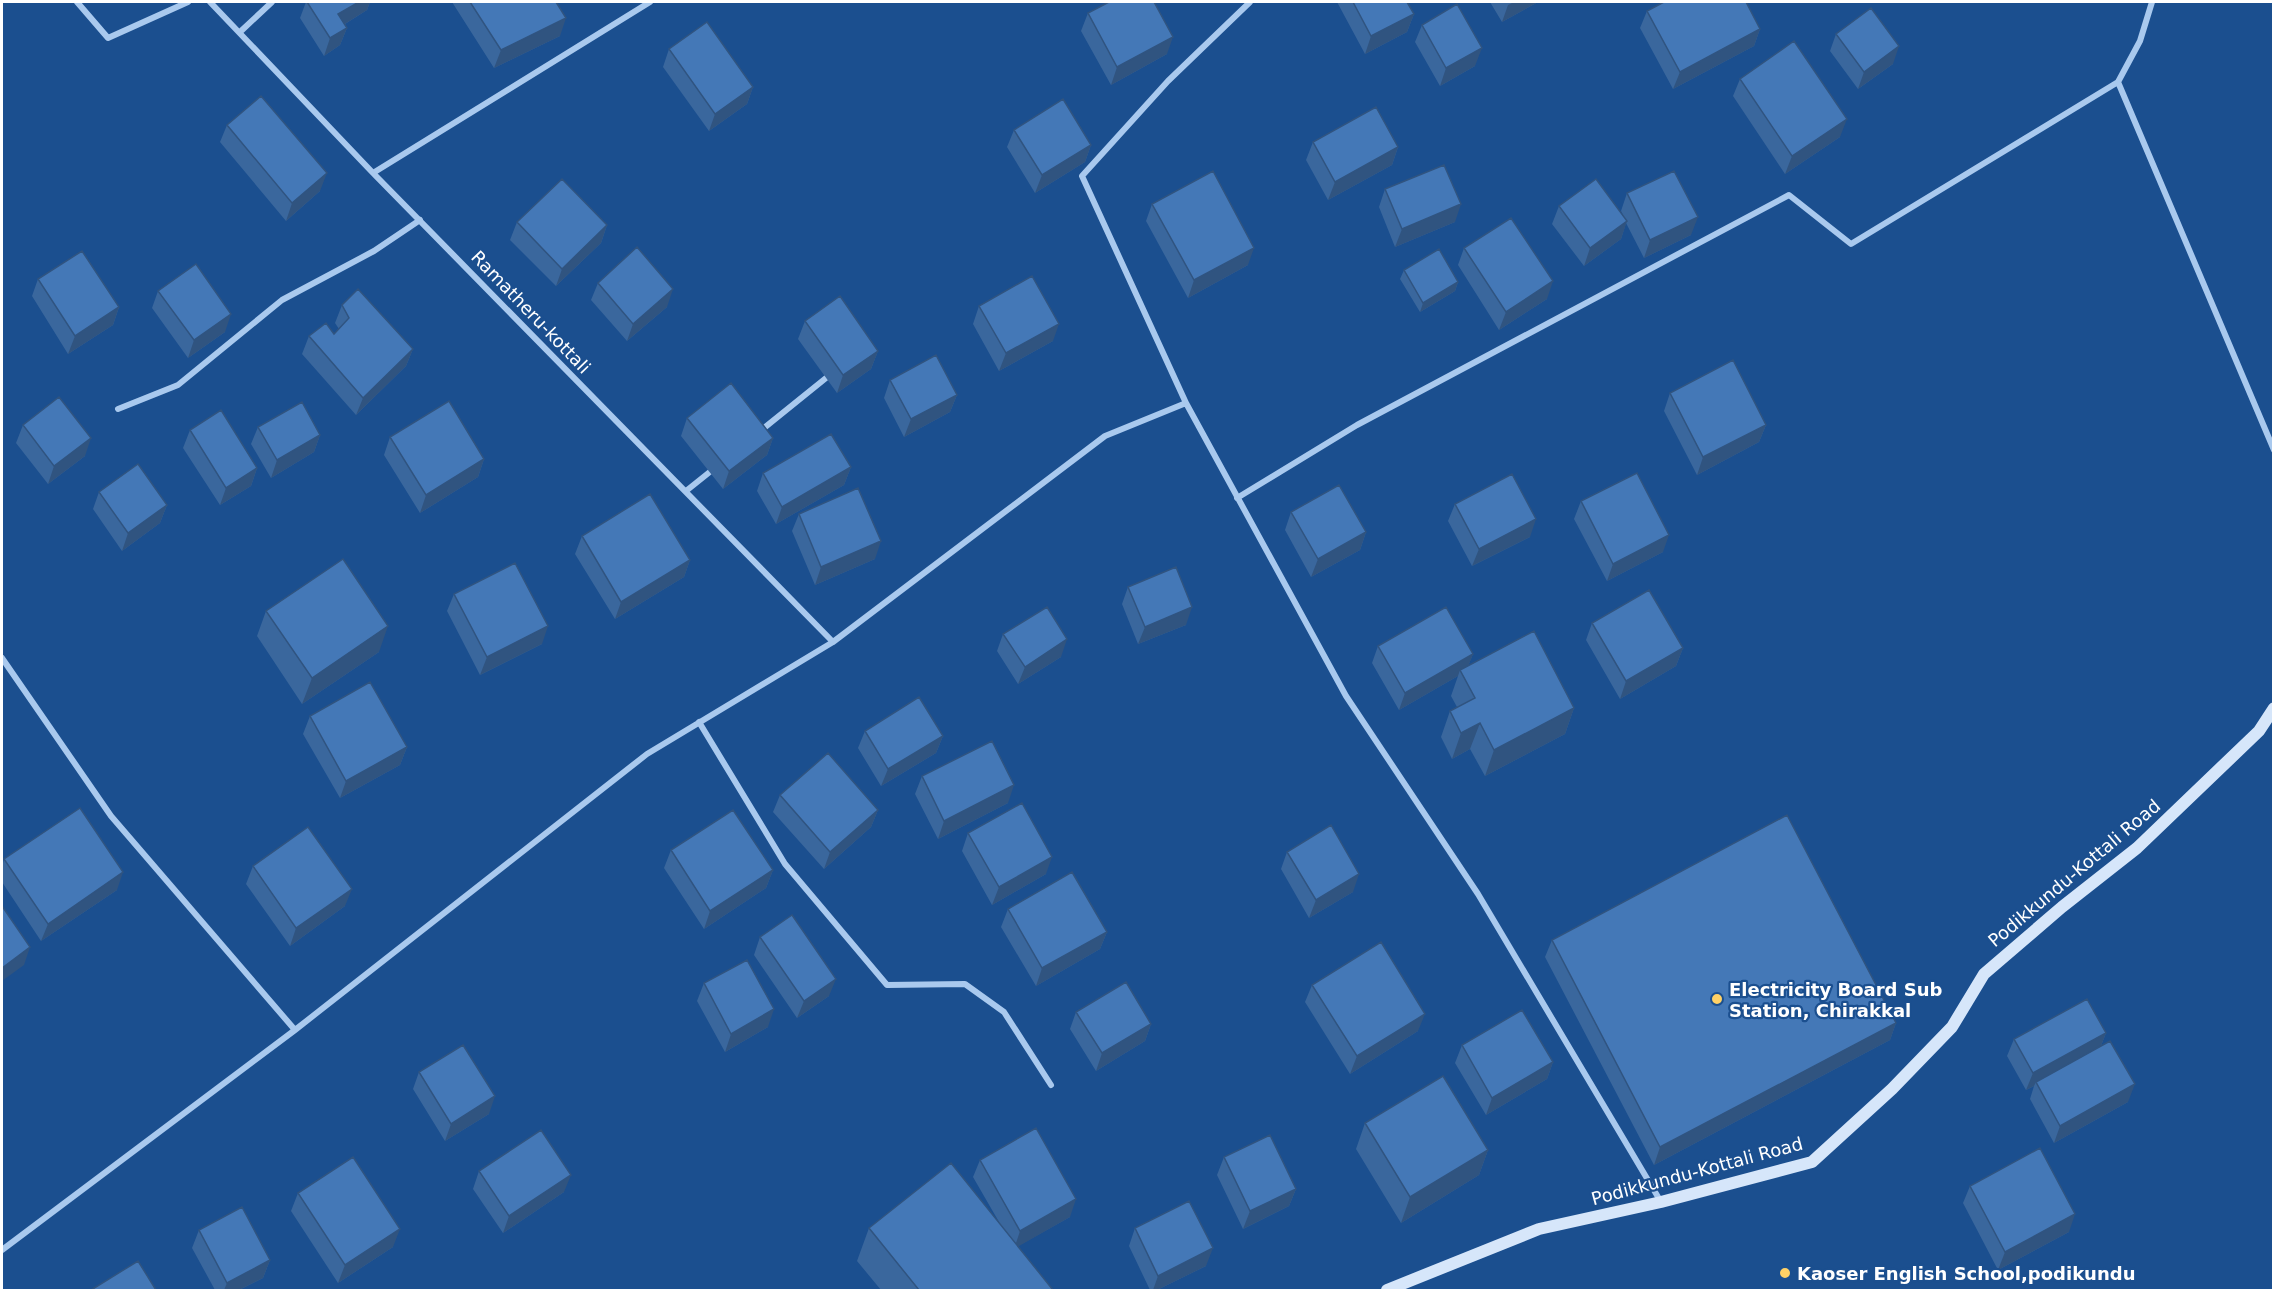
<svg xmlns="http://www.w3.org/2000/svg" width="2275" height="1292" viewBox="0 0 2275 1292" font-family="'DejaVu Sans',sans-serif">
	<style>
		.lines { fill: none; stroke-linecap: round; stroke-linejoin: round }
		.street { stroke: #a9c9ee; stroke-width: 6 }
		.secondary { stroke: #d6e6fa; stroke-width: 12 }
		.wall { fill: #3a679d }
		.shaded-wall { fill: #305480 }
		.building { fill: #4478b7; stroke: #305480; stroke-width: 1.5 }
		.poi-dot { fill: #ffd166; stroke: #1b4f8f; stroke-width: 2 }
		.labels { text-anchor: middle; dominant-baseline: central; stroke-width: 4.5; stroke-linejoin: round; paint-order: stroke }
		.street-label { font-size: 18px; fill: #fff; stroke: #1b4f8f }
		.poi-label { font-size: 18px; font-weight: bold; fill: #fff; stroke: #1b4f8f; text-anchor: start }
	</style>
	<rect width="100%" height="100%" fill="#1b4f8f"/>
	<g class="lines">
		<!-- street -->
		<path class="street" d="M77 2 108 38 188 2
			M210 2 373 173 833 642
			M240 32 272 2
			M2118 82 2274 450
			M373 173 650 2
			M1186 403 1082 176 1168 81 1250 2
			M118 409 178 385 282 300 374 251 420 220
			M759 432 826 378
			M686 491 716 467
			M1237 498 1357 425 1789 195 1851 244 2118 82 2140 41 2152 2
			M2 658 111 816 295 1030
			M699 722 785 864 887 985 965 984 1004 1012 1051 1085
			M2 1250 295 1030 647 754 833 642 1105 436 1186 403 1346 696 1478 894 1661 1202"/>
		<!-- secondary -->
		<path class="secondary" d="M1387 1290 1539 1229 1661 1202 1812 1162 1892 1089 1952 1027 1984 974 2062 907 2137 848 2259 731 2274 708"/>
	</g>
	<!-- wall -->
	<path class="wall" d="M306 2H370L367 10 345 24 347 28 340 45 324 56 300 18Z
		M452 2H556L560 36 494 68Z
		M1337 2H1407L1414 14 1407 32 1365 54Z
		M1490 2H1538L1502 22Z
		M1647 11 1760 29 1754 46 1673 89 1640 28Z
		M1088 13 1167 54 1111 85 1081 31Z
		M1422 25 1475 66 1440 86 1415 42Z
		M1836 34 1893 64 1858 89 1830 51Z
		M669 49 753 87 747 104 709 131 663 67Z
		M1740 79 1840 137 1785 174 1733 96Z
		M227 125 320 191 286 221 220 142Z
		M1014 130 1091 145 1085 162 1035 193 1007 147Z
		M1313 142 1398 147 1392 165 1328 200 1306 160Z
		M1385 189 1455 222 1395 247 1379 207Z
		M1627 193 1691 235 1644 258 1626 223 1621 239 1584 266 1552 224 1559 206 1623 215 1621 211Z
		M1152 204 1248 265 1188 298 1146 221Z
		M517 222 607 225 601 243 556 286 510 240Z
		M1464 248 1547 299 1499 330 1458 265Z
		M1404 270 1458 282 1455 291 1420 312 1400 279Z
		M38 279 119 307 113 325 68 354 32 296Z
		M598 283 667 307 627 341 591 300Z
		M158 291 225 332 188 358 152 308Z
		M342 305 413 349 406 366 356 415 302 354 309 336 334 334 339 329 335 323Z
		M979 306 1053 341 999 371 973 324Z
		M805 321 878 351 871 369 837 393 798 339Z
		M890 380 957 395 950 412 904 437 884 398Z
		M1670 393 1766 425 1759 442 1697 475 1664 411Z
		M687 418 773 438 767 455 723 489 681 436Z
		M23 425 85 456 48 484 16 443Z
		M258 427 320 435 314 452 271 478 251 444Z
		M190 430 257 468 251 486 220 505 183 448Z
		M390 437 484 459 478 477 420 513 384 455Z
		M851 467 844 485 776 524 757 491 763 473Z
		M99 492 167 505 160 523 122 551 93 509Z
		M1581 501 1663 552 1607 581 1574 519Z
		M1455 504 1530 537 1472 566 1448 521Z
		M1291 512 1366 532 1360 550 1311 577 1285 530Z
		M799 514 875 559 815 585 792 531Z
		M582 536 690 560 684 577 615 619 575 554Z
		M1128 587 1186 625 1138 644 1122 604Z
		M454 594 542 644 480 675 447 611Z
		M266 611 379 652 302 704 257 636Z
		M1592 623 1683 648 1676 666 1620 699 1586 640Z
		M1003 634 1061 657 1018 684 997 651Z
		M1378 646 1473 654 1468 666 1574 708 1565 734 1485 776 1470 749 1452 759 1441 737 1450 711 1457 707 1451 696 1458 676 1399 710 1372 663Z
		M310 716 407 747 400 765 340 798 303 734Z
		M865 731 943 736 936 753 881 786 858 748Z
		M922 776 1008 803 938 839 915 794Z
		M780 795 878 810 871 827 824 869 773 812Z
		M968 833 1046 874 992 905 962 851Z
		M671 850 773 870 766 888 704 929 664 868Z
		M1287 852 1353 892 1309 918 1281 869Z
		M4 859 117 890 41 941 2 882V867Z
		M253 866 345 906 290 946 246 884Z
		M1008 909 1107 932 1100 949 1036 986 1001 927Z
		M760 937 829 996 797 1018 754 955Z
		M1552 940 1896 1023 1890 1040 1654 1165 1545 957Z
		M704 983 768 1027 725 1052 697 1001Z
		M1312 985 1418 1031 1350 1074 1305 1002Z
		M1076 1012 1151 1024 1145 1041 1096 1071 1070 1029Z
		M2106 1033 2101 1046 2128 1102 2054 1143 2030 1099 2034 1086 2026 1090 2007 1056 2014 1039Z
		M1462 1045 1553 1062 1547 1079 1486 1115 1455 1063Z
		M419 1072 489 1114 445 1141 413 1089Z
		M1365 1123 1488 1150 1479 1175 1401 1223 1356 1149Z
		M1224 1157 1296 1189 1289 1206 1243 1229 1217 1175Z
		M980 1160 1070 1217 1018 1246 1053 1290H881L857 1261 869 1228 999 1222 973 1177Z
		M479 1171 564 1192 503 1233 473 1189Z
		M1970 1186 2069 1232 1998 1270 1963 1203Z
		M298 1193 393 1247 338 1283 291 1211Z
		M1135 1228 1206 1266 1157 1290H1150L1129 1246Z
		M199 1230 270 1260 263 1278 239 1290H215L192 1248Z"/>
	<!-- shaded-wall -->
	<path class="shaded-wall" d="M359 2H370L367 10 332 32 338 14Z
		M1514 2H1538L1502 22 1508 5Z
		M1414 14 1407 32 1365 54 1371 36Z
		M566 18 560 36 494 68 501 50Z
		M347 28 340 45 324 56 330 38Z
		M1760 29 1754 46 1673 89 1680 72Z
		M1173 37 1167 54 1111 85 1117 67Z
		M1899 46 1893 64 1858 89 1864 72Z
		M1482 48 1475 66 1440 86 1446 68Z
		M753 87 747 104 709 131 715 114Z
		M1847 119 1840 137 1785 174 1792 156Z
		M1091 145 1085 162 1035 193 1042 175Z
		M1398 147 1392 165 1328 200 1335 182Z
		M327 173 320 191 286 221 292 203Z
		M1461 204 1455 222 1395 247 1402 229Z
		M1698 217 1691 235 1644 258 1650 240Z
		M1627 221 1621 239 1584 266 1590 248Z
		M607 225 601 243 556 286 562 269Z
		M1254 248 1248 265 1188 298 1194 280Z
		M1553 281 1547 299 1499 330 1506 312Z
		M1458 282 1455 291 1420 312 1423 303Z
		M673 289 667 307 627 341 633 324Z
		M119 307 113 325 68 354 75 336Z
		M231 314 225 332 188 358 194 340Z
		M1059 324 1053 341 999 371 1006 353Z
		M413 349 406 366 356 415 363 398Z
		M878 351 871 369 837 393 843 375Z
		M957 395 950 412 904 437 911 419Z
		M1766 425 1759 442 1697 475 1703 457Z
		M320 435 314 452 271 478 277 460Z
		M91 438 85 456 48 484 54 466Z
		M773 438 767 455 723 489 729 471Z
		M484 459 478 477 420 513 426 495Z
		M851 467 844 485 776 524 782 507Z
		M257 468 251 486 220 505 226 488Z
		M167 505 160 523 122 551 128 533Z
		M1536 519 1530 537 1472 566 1479 549Z
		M1366 532 1360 550 1311 577 1318 559Z
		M1669 535 1663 552 1607 581 1613 564Z
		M881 541 875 559 815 585 821 567Z
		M690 560 684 577 615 619 621 602Z
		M1192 607 1186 625 1138 644 1145 627Z
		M388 626 379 652 302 704 312 678Z
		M548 626 542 644 480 675 487 657Z
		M1067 639 1061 657 1018 684 1025 667Z
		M1683 648 1676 666 1620 699 1626 681Z
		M1473 654 1466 672 1460 670 1458 676 1399 710 1405 693Z
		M1574 708 1565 734 1485 776 1494 750Z
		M1480 723 1470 749 1452 759 1461 733Z
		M943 736 936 753 881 786 888 769Z
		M407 747 400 765 340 798 346 781Z
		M1014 785 1008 803 938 839 944 821Z
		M878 810 871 827 824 869 830 852Z
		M1052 857 1046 874 992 905 999 887Z
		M773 870 766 888 704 929 710 911Z
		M123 872 117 890 41 941 48 924Z
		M1359 874 1353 892 1309 918 1316 900Z
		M352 889 345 906 290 946 296 928Z
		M1107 932 1100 949 1036 986 1042 968Z
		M30 947 24 965 2 981V968Z
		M836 979 829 996 797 1018 804 1001Z
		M774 1009 768 1027 725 1052 731 1034Z
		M1425 1014 1418 1031 1350 1074 1357 1056Z
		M1896 1023 1890 1040 1654 1165 1660 1147Z
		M1151 1024 1145 1041 1096 1071 1102 1053Z
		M2106 1033 2099 1051 2036 1082 2034 1086 2026 1090 2033 1073Z
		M1553 1062 1547 1079 1486 1115 1492 1098Z
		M2135 1084 2128 1102 2054 1143 2060 1126Z
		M495 1096 489 1114 445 1141 451 1124Z
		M1488 1150 1479 1175 1401 1223 1410 1197Z
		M571 1175 564 1192 503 1233 509 1216Z
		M1296 1189 1289 1206 1243 1229 1250 1211Z
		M1076 1199 1070 1217 1014 1249 1020 1231Z
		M2075 1214 2069 1232 1998 1270 2005 1252Z
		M400 1229 393 1247 338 1283 345 1265Z
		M1213 1248 1206 1266 1157 1290H1153L1158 1276Z
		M270 1260 263 1278 239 1290H224L227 1283Z"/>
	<!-- building -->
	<path class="building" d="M307 2H359L338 14 347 28 330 38Z
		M470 2H556L566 18 501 50Z
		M1109 2H1154L1173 37 1117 67 1088 13Z
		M1353 2H1407L1414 14 1371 36Z
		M1664 2H1746L1760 29 1680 72 1647 11Z
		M1457 4 1482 48 1446 68 1422 25Z
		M1871 8 1899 46 1864 72 1836 34Z
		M707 22 753 87 715 114 669 49Z
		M1794 41 1847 119 1792 156 1740 79Z
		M261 96 327 173 292 203 227 125Z
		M1063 99 1091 145 1042 175 1014 130Z
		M1376 107 1398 147 1335 182 1313 142Z
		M1444 165 1461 204 1402 229 1385 189Z
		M1213 171 1254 248 1194 280 1152 204Z
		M1674 171 1698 217 1650 240 1627 193Z
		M562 179 607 225 562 269 517 222Z
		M1596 179 1627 221 1590 248 1559 206Z
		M1511 218 1553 281 1506 312 1464 248Z
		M637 247 673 289 633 324 598 283Z
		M1439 249 1458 282 1423 303 1404 270Z
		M82 251 119 307 75 336 38 279Z
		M196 264 231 314 194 340 158 291Z
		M1032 276 1059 324 1006 353 979 306Z
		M358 289 413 349 363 398 309 336 326 323 334 334 349 318 342 305Z
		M840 296 878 351 843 375 805 321Z
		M936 355 957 395 911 419 890 380Z
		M1733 360 1766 425 1703 457 1670 393Z
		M731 383 773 438 729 471 687 418Z
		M59 397 91 438 54 466 23 425Z
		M449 401 484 459 426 495 390 437Z
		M302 402 320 435 277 460 258 427Z
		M221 410 257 468 226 488 190 430Z
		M831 434 851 467 782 507 763 473Z
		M138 464 167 505 128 533 99 492Z
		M1637 473 1669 535 1613 564 1581 501Z
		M1512 474 1536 519 1479 549 1455 504Z
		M1339 485 1366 532 1318 559 1291 512Z
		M858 488 881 541 821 567 799 514Z
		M650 494 690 560 621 602 582 536Z
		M343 559 388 626 312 678 266 611Z
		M515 563 548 626 487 657 454 594Z
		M1176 567 1192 607 1145 627 1128 587Z
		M1649 590 1683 648 1626 681 1592 623Z
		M1047 607 1067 639 1025 667 1003 634Z
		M1446 607 1473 654 1405 693 1378 646Z
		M1534 631 1574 708 1494 750 1480 723 1461 733 1450 711 1475 698 1460 670Z
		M370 682 407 747 346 781 310 716Z
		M919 697 943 736 888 769 865 731Z
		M992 741 1014 785 944 821 922 776Z
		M828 753 878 810 830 852 780 795Z
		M1022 803 1052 857 999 887 968 833Z
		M80 808 123 872 48 924 4 859Z
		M733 810 773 870 710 911 671 850Z
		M1787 815 1896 1023 1660 1147 1552 940Z
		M1331 825 1359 874 1316 900 1287 852Z
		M308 827 352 889 296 928 253 866Z
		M1072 872 1107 932 1042 968 1008 909Z
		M2 906 30 947 2 968Z
		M792 915 836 979 804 1001 760 937Z
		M1381 942 1425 1014 1357 1056 1312 985Z
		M747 960 774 1009 731 1034 704 983Z
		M1126 982 1151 1024 1102 1053 1076 1012Z
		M2087 999 2106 1033 2033 1073 2014 1039Z
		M1522 1010 1553 1062 1492 1098 1462 1045Z
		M2110 1041 2135 1084 2060 1126 2036 1082Z
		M463 1045 495 1096 451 1124 419 1072Z
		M1443 1076 1488 1150 1410 1197 1365 1123Z
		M1036 1128 1076 1199 1020 1231 980 1160Z
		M541 1130 571 1175 509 1216 479 1171Z
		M1270 1135 1296 1189 1250 1211 1224 1157Z
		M2040 1148 2075 1214 2005 1252 1970 1186Z
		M353 1157 400 1229 345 1265 298 1193Z
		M951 1163 1053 1290H919L869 1228Z
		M1189 1201 1213 1248 1158 1276 1135 1228Z
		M242 1207 270 1260 227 1283 199 1230Z
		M138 1261 156 1290H91Z"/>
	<!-- markers -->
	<g class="poi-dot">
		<circle cx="1717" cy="999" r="6"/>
		<circle cx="1785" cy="1273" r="6"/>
	</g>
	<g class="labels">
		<!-- street labels -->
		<g class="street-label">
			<text transform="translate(531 312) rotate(46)">Ramatheru-kottali</text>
			<text transform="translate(2074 873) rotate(-40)">Podikkundu-Kottali Road</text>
			<text transform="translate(1697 1171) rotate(-15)">Podikkundu-Kottali Road</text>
		</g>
		<!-- poi labels -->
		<g class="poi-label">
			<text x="1729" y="989">Electricity Board Sub<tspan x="1729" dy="21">Station, Chirakkal</tspan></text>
			<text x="1797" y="1273">Kaoser English School,podikundu</text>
		</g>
	</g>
	<!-- border -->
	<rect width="2275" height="1292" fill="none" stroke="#ffffff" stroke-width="6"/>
</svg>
